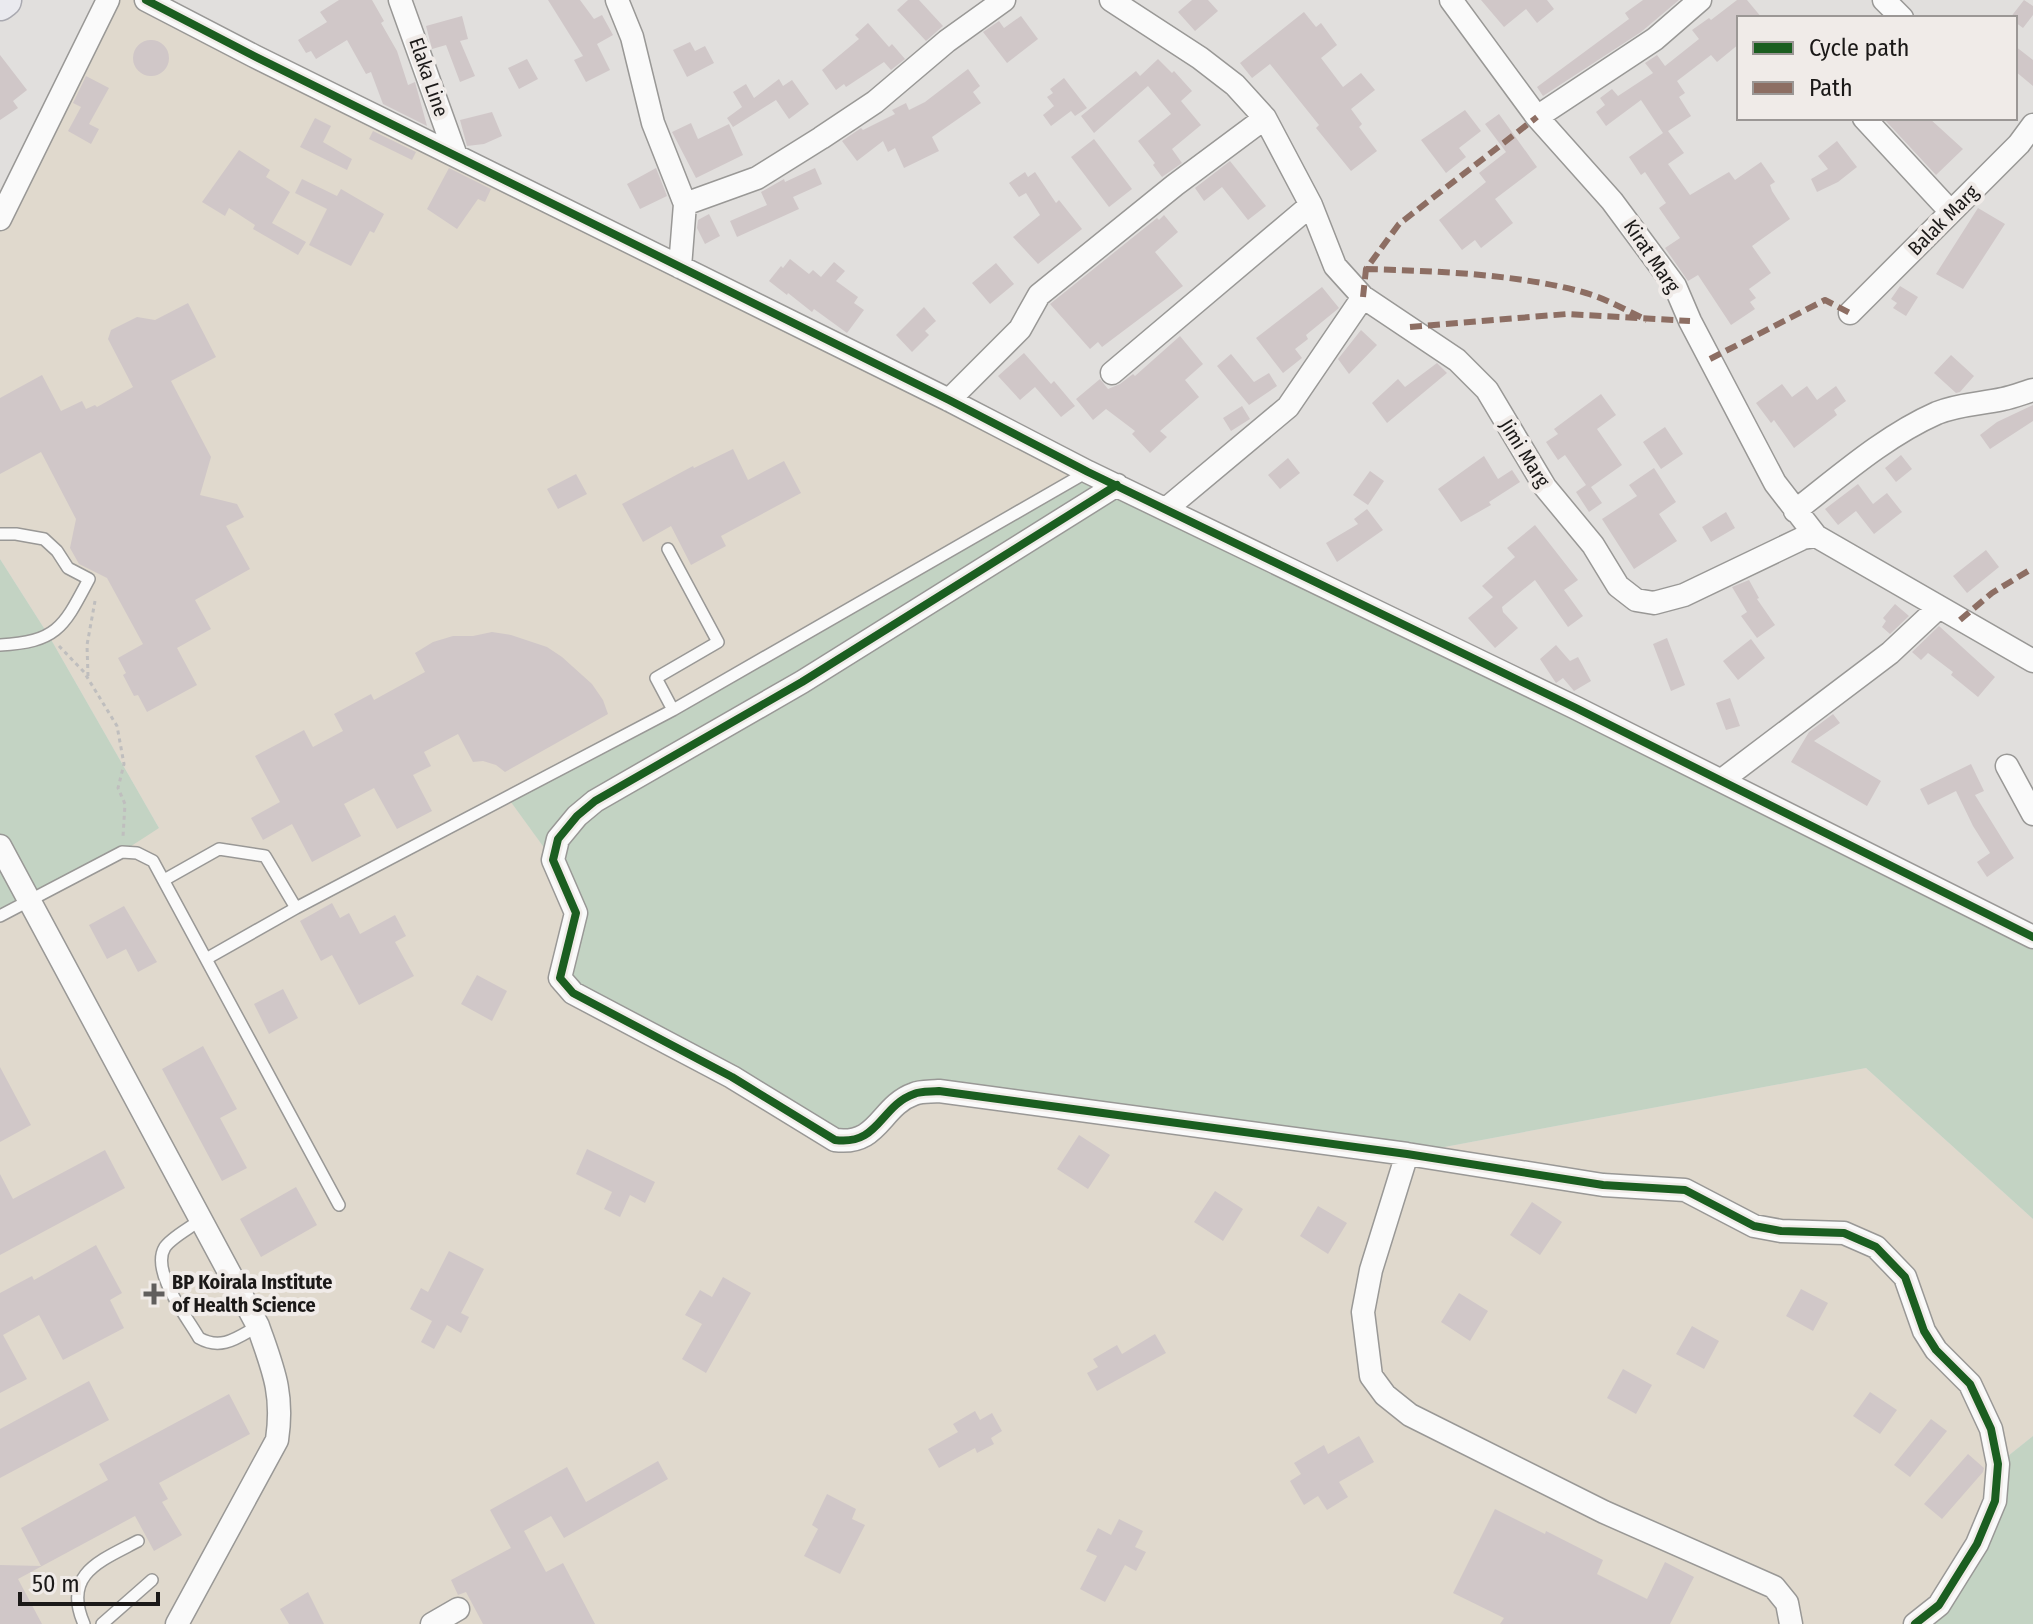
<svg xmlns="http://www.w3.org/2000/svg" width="2033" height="1624" viewBox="0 0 2033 1624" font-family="'Fira Sans Condensed',sans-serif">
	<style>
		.medical { fill: #e0d9cd }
		.green { fill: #c3d3c3 }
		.building { fill: #d0c7c8 }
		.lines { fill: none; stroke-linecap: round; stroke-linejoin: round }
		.service-casing { stroke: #999896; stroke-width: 14 }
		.minor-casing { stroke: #999896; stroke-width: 25 }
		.primary-casing { stroke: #a9a9b0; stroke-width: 37 }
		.path { stroke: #bfbebe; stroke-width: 3; stroke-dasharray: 4 4; stroke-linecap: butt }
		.service { stroke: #fafafa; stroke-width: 11 }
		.minor { stroke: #fafafa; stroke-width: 22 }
		.primary { stroke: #eaeaef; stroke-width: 34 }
		.quiet { stroke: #8d6e63; stroke-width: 6; stroke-dasharray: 12 6; stroke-linecap: butt }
		.cycleway-casing { stroke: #f0ebe8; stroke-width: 13 }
		.cycleway { stroke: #1b5e20; stroke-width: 8 }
		.poi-dot { fill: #605e5d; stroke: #f0ebe8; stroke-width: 3 }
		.labels { text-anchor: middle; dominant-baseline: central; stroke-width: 8; stroke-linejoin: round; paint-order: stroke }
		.street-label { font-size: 20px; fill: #1b1918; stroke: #f0ebe8 }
		.poi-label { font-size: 20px; font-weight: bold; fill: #1b1918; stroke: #f0ebe8; text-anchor: start }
	</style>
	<rect width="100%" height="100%" fill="#e1dfdd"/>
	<!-- medical -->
	<path class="medical" d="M108 0H146L1088 472 509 799 553 860 914 1093 1407 1154 1866 1068 2033 1219V1436L1998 1464 1995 1501 1915 1624H0V916L159 828 49 636 0 559V219Z"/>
	<!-- green -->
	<path class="green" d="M1088 472 2033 937V1219L1866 1068 1407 1154 939 1091 852 1142 560 978 576 912 553 860 508 798Z
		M0 559 49 636 159 828 122 852 0 916Z
		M2033 1436V1624H1915L1977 1544 1998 1464Z"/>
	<!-- building -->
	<path class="building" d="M339 0H372L384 21 381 23 397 51 408 85 415 82 427 126 383 104 371 72 366 74 347 40 316 59 311 51 306 53 298 40 327 22 320 12Z
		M548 0H580L594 19 602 15 613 35 597 44 610 70 586 82 574 60 583 56Z
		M908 0H919L943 26 926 41 897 10Z
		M1192 0H1208L1218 11 1195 31 1178 12Z
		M1481 0H1547L1554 9 1537 23 1526 9 1504 27Z
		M1643 0H1679L1641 32 1543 96 1537 87 1629 19 1625 13Z
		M1737 0H1747L1762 18H1739V44L1717 62 1711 55 1677 81 1685 93 1679 97 1691 116 1668 131 1684 153 1668 164 1690 195 1729 172 1735 180 1761 162 1775 182 1770 185 1772 191 1790 219 1752 246 1771 273 1749 289 1756 298 1750 302 1755 309 1731 325 1698 275 1688 281 1665 248 1680 238 1659 208 1666 203 1645 172 1641 175 1629 157 1663 133 1641 100 1606 126 1596 112 1605 105 1600 98 1612 89 1618 96 1653 73 1645 63 1657 55 1665 66 1699 39 1692 30 1709 18 1711 20Z
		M2024 0 2033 6V15L2023 28 2015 22V18H2010Z
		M1304 12 1316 27 1321 23 1337 45 1321 58 1343 87 1361 73 1375 90 1351 109 1362 124 1359 127 1377 151 1351 171 1316 128 1319 125 1270 64 1252 78 1240 63Z
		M462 16 468 39 460 41 475 76 460 82 446 45 432 49 426 26Z
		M1021 16 1038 39 1007 63 983 32 999 21 1004 28Z
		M868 23 889 47 892 44 905 59 891 70 884 62 846 87 844 84 836 90 822 70 859 39 855 35Z
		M133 58a18 18 0 1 1 36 0a18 18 0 1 1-36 0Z
		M690 42 695 51 705 46 714 63 687 77 673 50Z
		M2015 46 2033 60V86L2015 71Z
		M0 55 27 90 13 101 18 108 0 120Z
		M527 59 538 79 519 89 508 68Z
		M1158 59 1172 73 1174 71 1192 91 1181 101 1201 125 1172 149 1182 163 1162 177 1153 165 1155 163 1138 141 1171 114 1148 86 1094 133 1081 116 1136 71 1140 76Z
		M968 69 980 86 973 92 981 103 932 137 939 151 904 168 895 148 888 152 883 141 857 161 842 141 861 128 863 130 895 114 892 110 906 103 909 110 925 102Z
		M86 76 109 88 89 124 99 129 91 144 68 131 81 107 73 103Z
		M1064 78 1087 108 1075 116 1071 111 1051 126 1043 115 1054 106 1047 97 1053 93 1050 89Z
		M779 79 783 86 792 80 809 104 789 119 776 100 733 127 727 118 742 107 733 92 746 84 754 98Z
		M1465 110 1481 131 1459 148 1466 157 1446 173 1421 140Z
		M492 112 502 136 484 144 467 146 460 120Z
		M1499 114 1537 167 1495 199 1513 223 1481 248 1475 240 1462 250 1439 220 1486 182 1479 173 1506 152 1485 124Z
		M315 118 331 126 323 142 352 159 347 170 300 147Z
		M1883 118H1929L1963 149 1936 175Z
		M691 123 698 139 729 124 743 155 696 178 672 132Z
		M373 131 416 152 412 160 369 139Z
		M1094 139 1132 189 1109 207 1071 157Z
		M1837 141 1857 167 1838 182 1817 192 1811 179 1828 169 1818 156Z
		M239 150 270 170 266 177 290 192 272 223 306 242 298 255 253 229 255 225 229 208 225 216 202 202Z
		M1230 161 1266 206 1248 220 1222 187 1204 201 1195 188Z
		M449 168 491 189 485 202 478 199 457 229 427 209Z
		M656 168 667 196 640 209 627 184Z
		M815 168 822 184 793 197 799 209 737 237 730 221 767 205 761 192 784 179 785 182Z
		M1025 172 1028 177 1035 172 1056 203 1059 200 1082 229 1038 264 1013 237 1040 215 1026 193 1019 197 1009 183Z
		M302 179 337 196 341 189 384 214 374 233 370 231 351 266 309 245 327 209 295 193Z
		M1978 208 2005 224 1963 289 1936 274Z
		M709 214 720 236 705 244 697 228 698 220Z
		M1164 215 1178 232 1155 252 1183 286 1102 347 1098 342 1090 349 1050 304 1157 218 1159 220Z
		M790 259 809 274 813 270 821 277 834 262 845 271 836 281 858 297 854 303 864 310 847 333 814 309 812 312 788 293 787 295 769 281 781 266 783 268Z
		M996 263 1014 284 990 304 972 283Z
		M1900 286 1918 297 1906 316 1893 308 1897 303 1891 299Z
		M1322 287 1339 308 1306 335 1308 339 1295 349 1302 358 1283 373 1256 338Z
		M188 303 216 357 171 381 211 457 200 495 237 504 244 517 226 526 250 569 195 600 211 629 177 648 197 685 147 712 138 695 134 696 123 675 126 673 118 658 143 644 107 578 79 564 70 548 76 519 41 452 0 474V398L42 375 61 411 82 401 86 409 95 405 97 407 133 387 108 339 111 330 137 317 155 320Z
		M924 307 936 321 925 331 929 335 912 352 896 335Z
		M1361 330 1377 345 1349 374 1338 359Z
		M1180 336 1203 364 1185 380 1199 397 1160 431 1167 437 1150 453 1132 434 1135 431 1106 409 1093 420 1076 399 1100 379 1108 389 1120 384 1133 374 1135 376Z
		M1024 353 1051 384 1054 381 1075 406 1061 417 1035 387 1020 400 998 376Z
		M1231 354 1254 382 1269 373 1277 386 1249 405 1217 366Z
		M1951 355 1974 376 1960 392 1956 393 1934 373Z
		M1437 363 1447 373 1387 423 1372 403 1398 379 1405 387Z
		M1782 384 1792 397 1807 386 1817 400 1836 386 1846 401 1834 410 1837 415 1794 448 1774 420 1771 423 1756 403Z
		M1601 394 1616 415 1597 429 1622 465 1591 487 1602 503 1589 512 1576 492 1586 485 1565 455 1558 460 1546 442 1558 434 1554 429Z
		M2033 405V421L1990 449 1980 435 1997 422Z
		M1242 406 1250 419 1231 431 1223 418Z
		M1665 427 1683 454 1661 469 1643 442Z
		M733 449 748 480 784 461 801 493 721 536 726 546 691 565 671 526 643 542 622 504 693 466 694 468Z
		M1901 455 1912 469 1896 482 1885 468Z
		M1484 456 1498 479 1512 470 1520 482 1489 502 1491 505 1461 522 1438 489Z
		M1288 458 1300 473 1280 489 1268 475Z
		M1654 468 1676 502 1659 514 1677 541 1634 569 1602 519 1637 496 1629 485Z
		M1370 471 1384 481 1368 505 1353 495Z
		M576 474 587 494 558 509 547 489Z
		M1858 484 1873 504 1887 493 1902 512 1874 534 1856 511 1838 525 1825 509Z
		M1367 509 1383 530 1337 562 1326 543 1358 524 1354 519Z
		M1726 512 1735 528 1711 542 1702 527Z
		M1535 525 1578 580 1564 590 1583 616 1568 627 1535 580 1502 607 1503 612 1518 628 1495 648 1468 618 1493 597 1482 586 1515 557 1507 548Z
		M1986 550 1999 567 1967 593 1953 576Z
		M1749 580 1759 598 1757 599 1775 625 1757 638 1741 616 1747 612 1732 587Z
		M1895 604 1909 616 1890 634 1882 627 1886 621 1883 618Z
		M1939 626 1995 677 1978 697 1951 675 1953 672 1928 653 1921 660 1912 652Z
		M492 632 511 635 547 647 562 657 592 684 603 700 608 714 505 772 496 765 483 761 473 762 458 734 424 752 431 766 413 775 432 811 397 829 374 788 344 804 361 836 312 862 292 824 263 840 251 818 280 802 255 756 304 730 313 747 343 731 334 714 371 694 374 700 425 672 415 653 433 642 453 636H473Z
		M1667 638 1685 685 1671 691 1653 644Z
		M1751 639 1765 658 1738 680 1723 661Z
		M1556 645 1570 661 1578 657 1591 681 1574 691 1563 678 1556 683 1540 659Z
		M1730 698 1740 726 1726 730 1716 703Z
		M1833 714 1840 723 1814 741 1881 781 1867 806 1791 762 1809 732Z
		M1971 764 1984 791 1975 795 2014 858 1987 877 1977 862 1990 853 1973 826 1956 791 1928 805 1920 789Z
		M332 903 340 918 349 913 360 934 395 915 406 936 395 942 414 976 359 1005 332 955 321 961 300 921Z
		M124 906 157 962 138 972 126 949 107 959 89 925Z
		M477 975 507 991 492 1021 461 1004Z
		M283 989 298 1018 269 1034 254 1004Z
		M203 1046 237 1109 220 1118 247 1168 222 1181 162 1069Z
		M0 1067 31 1125 0 1142Z
		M1079 1135 1110 1155 1088 1189 1057 1169Z
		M587 1149 655 1182 645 1203 630 1195 620 1217 604 1209 612 1192 576 1174Z
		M105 1150 125 1188 0 1255V1174L13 1199Z
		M296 1187 317 1225 261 1257 240 1219Z
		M1215 1191 1243 1209 1223 1241 1194 1222Z
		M1532 1202 1562 1222 1540 1255 1510 1235Z
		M1318 1206 1347 1223 1328 1254 1300 1236Z
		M96 1245 122 1293 110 1300 124 1328 63 1360 39 1315 3 1335 27 1379 0 1393V1293L32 1276 34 1280Z
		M449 1251 484 1269 461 1313 469 1317 461 1333 447 1325 434 1349 421 1342 432 1321 410 1309 421 1288 428 1292Z
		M723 1277 751 1293 706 1373 682 1359 702 1324 685 1315 700 1290 712 1297Z
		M1801 1289 1828 1303 1813 1331 1786 1316Z
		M1459 1293 1488 1311 1470 1341 1441 1322Z
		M1692 1326 1719 1341 1704 1369 1676 1354Z
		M1155 1334 1166 1353 1097 1391 1087 1373 1098 1367 1093 1359 1117 1345 1122 1354Z
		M1623 1369 1652 1385 1636 1414 1607 1398Z
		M89 1381 109 1420 0 1478V1429Z
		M1870 1392 1897 1410 1880 1434 1853 1416Z
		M229 1394 250 1434 159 1483 168 1499 162 1502 182 1535 154 1551 135 1516 18 1579 42 1624H0V1565L41 1566 21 1528 108 1480 99 1464Z
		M975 1411 980 1420 992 1413 1002 1431 991 1438 994 1444 977 1453 975 1448 939 1468 928 1449 958 1432 953 1424Z
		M1931 1419 1947 1431 1910 1477 1894 1465Z
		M1359 1436 1374 1462 1339 1482 1348 1497 1327 1510 1318 1496 1304 1505 1290 1481 1301 1474 1294 1463 1324 1445 1328 1454Z
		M1968 1454 1984 1468 1983 1472 1942 1519 1924 1504Z
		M658 1461 668 1479 564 1538 551 1516 524 1531 546 1572 563 1563 595 1624H483L466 1592 458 1595 451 1580 511 1548 490 1510 567 1467 586 1502Z
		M827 1494 856 1509 852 1519 865 1525 840 1574 804 1556 818 1529 812 1525Z
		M1495 1509 1545 1534 1546 1531 1603 1560 1597 1574 1647 1599 1665 1562 1694 1577 1670 1624H1500L1504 1618 1453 1593Z
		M1119 1519 1143 1531 1135 1547 1146 1552 1136 1571 1125 1565 1105 1602 1080 1589 1097 1556 1086 1551 1098 1528 1111 1535Z
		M308 1592 324 1624H289L280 1609Z"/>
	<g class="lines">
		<!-- service casing -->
		<g class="service-casing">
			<path id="service" d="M0 534H16L44 539 57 551 68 568 89 579C64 626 58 642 0 645
				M668 549 718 642 656 678 673 710
				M164 880 219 849 265 856 296 908
				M0 916 122 852 137 853 153 861 339 1205
				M206 959 296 908 673 710 1087 472
				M200 1220C190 1228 172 1237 165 1247 150 1271 187 1317 199 1338 222 1351 238 1337 258 1326
				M84 1624C62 1574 100 1561 138 1541
				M102 1624 152 1580"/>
		</g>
		<!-- minor casing -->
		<g class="minor-casing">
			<path id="minor" d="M146 0 254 56 949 400 1088 472 1576 708 2033 937
				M400 0 456 156
				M617 0 632 37 653 123 685 204 680 267
				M1111 0 1200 58 1235 85 1265 118 1311 205 1335 266 1363 297 1457 360 1487 390 1545 487 1593 545 1618 586 1636 600 1654 603 1684 595 1803 538 1816 536 2033 661
				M1451 0 1537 117 1612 201 1675 286 1690 321 1775 483 1816 536
				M1884 0 1902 18
				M1537 117 1655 39 1700 0
				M1864 118 1951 212
				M685 204 757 178 821 138 875 102 947 41 1004 0
				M0 219 108 0
				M1850 313 2019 144 2033 125
				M1112 373 1311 205
				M949 400 1020 329 1039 295 1175 185 1265 118
				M1117 485 802 682 595 801 577 816 558 839 553 860 576 913 560 978 573 993 732 1077 835 1140C879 1146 880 1106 914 1094 921 1091 931 1092 939 1091L1407 1154 1603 1185 1685 1190 1754 1226 1781 1231 1844 1233 1876 1247 1905 1277 1924 1331 1936 1350 1970 1384 1991 1429 1998 1464 1995 1501 1977 1544 1939 1605 1915 1624
				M1166 509 1288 407 1363 297
				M1795 511C1840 476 1885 436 1937 413 1959 404 1981 404 2003 399 2013 397 2023 393 2033 390
				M2007 766 2033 814
				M1722 780 1890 653 1938 608
				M0 846 258 1326C273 1369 284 1393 277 1440L177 1624
				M1407 1154 1371 1270 1363 1312 1371 1376 1385 1395 1410 1415 1604 1512 1774 1587 1787 1603 1791 1624
				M432 1624 458 1609"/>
		</g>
		<!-- primary casing -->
		<g class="primary-casing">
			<path id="primary" d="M0 3 4 0"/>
		</g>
		<!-- path -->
		<path class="path" d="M59 646 84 672 117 726 124 764 118 788 125 804 123 837
			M88 676 87 645 95 601"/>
		<!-- service -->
		<use href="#service" class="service"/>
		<!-- minor -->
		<use href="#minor" class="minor"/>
		<!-- primary -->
		<use href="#primary" class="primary"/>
		<!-- quiet -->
		<path class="quiet" d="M1366 269C1436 271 1519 274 1586 293 1607 299 1627 311 1647 320
			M1363 297 1366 269 1399 224 1537 117
			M1410 327 1567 314 1690 321
			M1710 359 1825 300 1850 313
			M1960 620 1992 593 2033 568"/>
		<!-- cycleway casing -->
		<g class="cycleway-casing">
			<path id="cycleway" d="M146 0 254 56 949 400 1088 472 1576 708 2033 937
				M1117 485 802 682 595 801 577 816 558 839 553 860 576 913 560 978 573 993 732 1077 835 1140C879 1146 880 1106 914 1094 921 1091 931 1092 939 1091L1407 1154 1603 1185 1685 1190 1754 1226 1781 1231 1844 1233 1876 1247 1905 1277 1924 1331 1936 1350 1970 1384 1991 1429 1998 1464 1995 1501 1977 1544 1939 1605 1915 1624"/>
		</g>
		<!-- cycleway -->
		<use href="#cycleway" class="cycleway"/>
	</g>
	<!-- markers -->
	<path class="poi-dot" d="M150 1282h8v8h8v8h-8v8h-8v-8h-8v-8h8z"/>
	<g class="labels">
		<!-- street labels -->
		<g class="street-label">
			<text transform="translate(429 77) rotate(71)">Elaka Line</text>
			<text transform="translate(1943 220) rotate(-45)">Balak Marg</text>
			<text transform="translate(1652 256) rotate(56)">Kirat Marg</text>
			<text transform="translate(1525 453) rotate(58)">Jimi Marg</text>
		</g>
		<!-- poi labels -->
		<g class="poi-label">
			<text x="172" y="1282">BP Koirala Institute<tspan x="172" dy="23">of Health Science</tspan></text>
		</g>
	</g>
	<!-- legend -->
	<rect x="1737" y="16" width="280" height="104" fill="#f0ebe8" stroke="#9b9795" stroke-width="2"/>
	<rect x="1753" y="42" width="40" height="12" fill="#1b5e20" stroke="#9b9795" stroke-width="2"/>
	<text x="1809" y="56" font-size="24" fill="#1b1918">Cycle path</text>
	<rect x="1753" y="82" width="40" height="12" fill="#8d6e63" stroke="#9b9795" stroke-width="2"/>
	<text x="1809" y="96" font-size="24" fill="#1b1918">Path</text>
	<!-- scale -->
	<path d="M20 1592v12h138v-12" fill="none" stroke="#1b1918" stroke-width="4"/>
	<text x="32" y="1592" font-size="24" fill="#1b1918" stroke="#f0ebe8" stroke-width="6" paint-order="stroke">50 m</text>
</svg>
